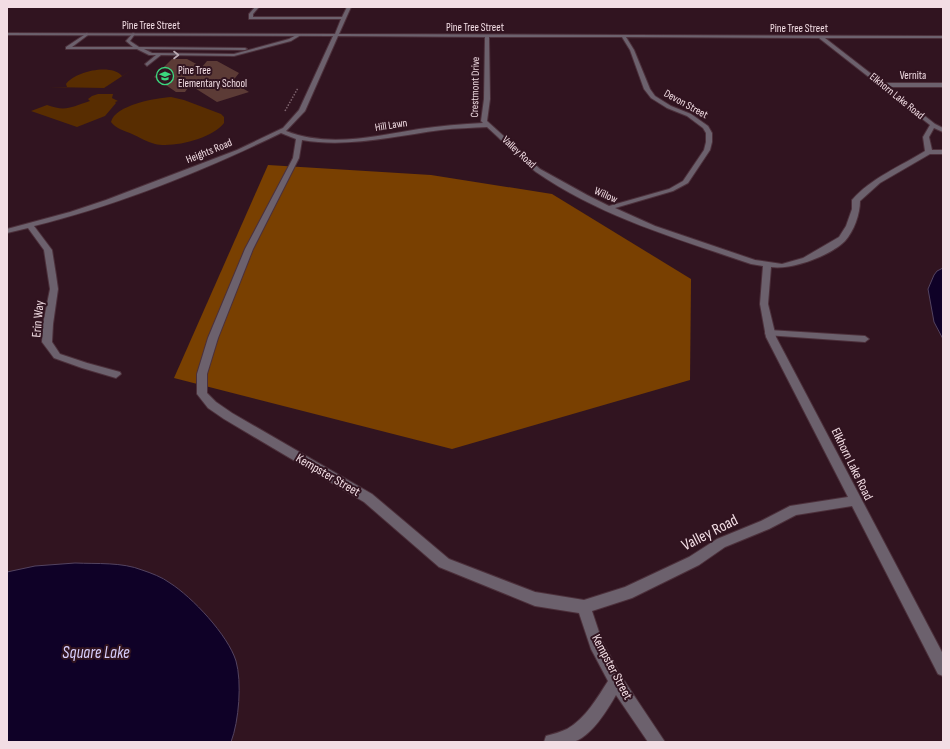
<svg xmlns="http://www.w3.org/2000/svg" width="950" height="749" viewBox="0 0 950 749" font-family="'Sofia Sans Condensed',sans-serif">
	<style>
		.green { fill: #582d01 }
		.forest { fill: #794001 }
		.water { fill: #0f0127; stroke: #534360 }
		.building { fill: #5c3b36 }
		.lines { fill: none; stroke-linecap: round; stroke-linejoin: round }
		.service-casing { stroke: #4c303b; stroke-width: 2 }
		.minor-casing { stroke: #4c303b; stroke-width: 2 }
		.path { stroke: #7e646e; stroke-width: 1.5; stroke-dasharray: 1.5 1.5; stroke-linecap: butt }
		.service { fill: #6c616d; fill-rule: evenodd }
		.minor { fill: #6c616d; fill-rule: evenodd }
		.oneway { stroke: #bcabb4 }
		.labels { text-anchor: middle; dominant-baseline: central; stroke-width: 4; stroke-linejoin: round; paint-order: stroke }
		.far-street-label { font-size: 11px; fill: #f2dde4; stroke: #311420 }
		.far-poi-label { font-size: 11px; fill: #f2dde4; stroke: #311420; text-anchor: start }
		.street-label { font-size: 13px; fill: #f2dde4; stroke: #311420 }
		.near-street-label { font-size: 16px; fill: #f2dde4; stroke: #311420 }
		.near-water-label { font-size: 17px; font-style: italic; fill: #d7cefc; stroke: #311420 }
	</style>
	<rect width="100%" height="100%" fill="#311420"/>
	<!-- green -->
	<path class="green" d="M133 69 104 88 48 87H67L66 84C75 71 112 63 122 76Z
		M98 94H113L112 98 118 101 115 102 116 103 105 116 77 127 31 111 47 105C66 112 71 107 90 101L88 99 92 96Z
		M171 97 184 100 221 114 224 117V123C212 139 173 148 155 144 147 142 139 137 132 134 125 131 115 128 111 122 115 105 156 98 171 97Z"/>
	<!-- forest -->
	<path class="forest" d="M268 165 431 175 552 194 691 279 690 380 452 449 174 378Z"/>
	<!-- water -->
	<path class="water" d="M943 268V339L934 322 928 289 934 275 937 271Z
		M75 563C97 564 122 562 142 570 151 573 162 577 170 583 192 597 228 635 236 661 242 682 239 721 231 742H7V572L35 566Z"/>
	<!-- building -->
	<path class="building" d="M172 59H187L202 67 207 61H217L239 73 232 82 249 92 217 102 190 85 185 92H176L154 77Z"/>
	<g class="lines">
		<!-- service casing -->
		<g class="service-casing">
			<path id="service" d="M87 33 88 35 72 47H133L126 41 133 33 135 34 130 41 139 47 245 48 247 49 245 50 144 49 152 53 234 54 289 39 298 34 301 35 291 41 234 56 161 55 147 66 145 64 156 55H149L137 49H66V47Z
				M769 330 865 336 869 339 865 342 766 335 765 333 766 331Z"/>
		</g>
		<!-- minor casing -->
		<g class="minor-casing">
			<path id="minor" d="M255 7H259L253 14V17H342L347 7H351L339 34 943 36V38H825L883 83H943V87H888L935 124 943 128V132L934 128 929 137 932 150H943V154H930L880 183 860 201C860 214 854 231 845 241 830 256 792 270 771 267L768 304 776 337 943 654V676L938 674 852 506 796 515 769 529 725 547 699 565 632 598 592 611 602 641 621 676 665 742H648L616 695C608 709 590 739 572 742 563 743 553 742 544 742L546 736C553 734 561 732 567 729 586 718 597 698 608 681L591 649 579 613 535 606 439 567 364 502 224 419 208 408 197 394V374L208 338 245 249 293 158 296 139 281 133C203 171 118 205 34 226L52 250 56 275 58 289 53 324 52 342 60 354 87 363 120 372 121 374 116 378 82 368 54 358 42 342 43 324 50 289 44 250 28 228 7 233V229L70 212 106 200 237 150 283 128 299 110 333 36 7 35V33L335 34 341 19H249V14ZM338 36 485 37 484 99 481 121 483 123C462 124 440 126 419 129 376 136 328 148 286 131L305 111ZM489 37H622L630 50 644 89 651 98 667 108 687 116 703 128 706 133V142L704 150 683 181 669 189 609 206 587 195 540 169 487 121 490 99ZM626 37 819 38 930 125 923 137 925 151C901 166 871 178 852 200V209L846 226 839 237 803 258 782 264 755 260 655 226 615 208 673 191 688 183 710 150 712 142V133L708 126 691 114 671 106 655 96 650 89 634 50ZM487 127C503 141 519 159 536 172 601 217 678 239 751 264L763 266 760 304 766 337 848 497 790 506 761 521 717 539 689 557 625 587 584 600 535 592 449 559 372 494 232 413 216 402 207 393V374L218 338 253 249 299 158 302 140C348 148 395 136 441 130 456 128 472 128 487 127Z"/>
		</g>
		<!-- path -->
		<path class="path" d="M285 111 298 88"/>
		<!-- service -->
		<use href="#service" class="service"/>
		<!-- minor -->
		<use href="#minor" class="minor"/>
	</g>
	<!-- one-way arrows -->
	<defs><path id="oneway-chevron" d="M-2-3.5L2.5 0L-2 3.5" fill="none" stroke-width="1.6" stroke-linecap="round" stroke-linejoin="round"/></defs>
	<use class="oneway" href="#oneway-chevron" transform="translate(176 55)"/>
	<!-- icons -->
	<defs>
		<g id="school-ring" transform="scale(0.9)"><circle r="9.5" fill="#311420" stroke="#3bd77e" stroke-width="1.5"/><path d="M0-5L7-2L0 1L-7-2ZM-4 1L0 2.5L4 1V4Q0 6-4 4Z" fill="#3bd77e"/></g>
	</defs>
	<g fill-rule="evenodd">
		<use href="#school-ring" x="165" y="76"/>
	</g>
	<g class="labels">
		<!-- far-street labels -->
		<g class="far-street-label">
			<text x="151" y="25">Pine Tree Street</text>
			<text x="475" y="27">Pine Tree Street</text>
			<text x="799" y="28">Pine Tree Street</text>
			<text x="913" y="75">Vernita</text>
			<text transform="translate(475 87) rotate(-89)">Crestmont Drive</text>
			<text transform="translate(897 96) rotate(39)">Elkhorn Lake Road</text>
			<text transform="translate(686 104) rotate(29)">Devon Street</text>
			<text transform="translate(391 125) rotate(-9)">Hill Lawn</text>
			<text transform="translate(209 151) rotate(-22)">Heights Road</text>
			<text transform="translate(519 152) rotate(43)">Valley Road</text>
			<text transform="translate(606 195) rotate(24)">Willow</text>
		</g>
		<!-- far-poi labels -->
		<g class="far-poi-label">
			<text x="178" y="70">Pine Tree<tspan x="178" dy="13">Elementary School</tspan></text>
		</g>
		<!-- street labels -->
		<g class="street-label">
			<text transform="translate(38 319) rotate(-85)">Erin Way</text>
			<text transform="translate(852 464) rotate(64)">Elkhorn Lake Road</text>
			<text transform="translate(328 475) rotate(30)">Kempster Street</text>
			<text transform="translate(612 667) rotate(62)">Kempster Street</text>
		</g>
		<!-- near-street labels -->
		<g class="near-street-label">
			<text transform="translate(710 533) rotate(-27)">Valley Road</text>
		</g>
		<!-- near-water labels -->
		<g class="near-water-label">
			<text x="96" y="653">Square Lake</text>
		</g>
	</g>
	<!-- border -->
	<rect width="950" height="749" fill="none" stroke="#f2dde4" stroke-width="16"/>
</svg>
